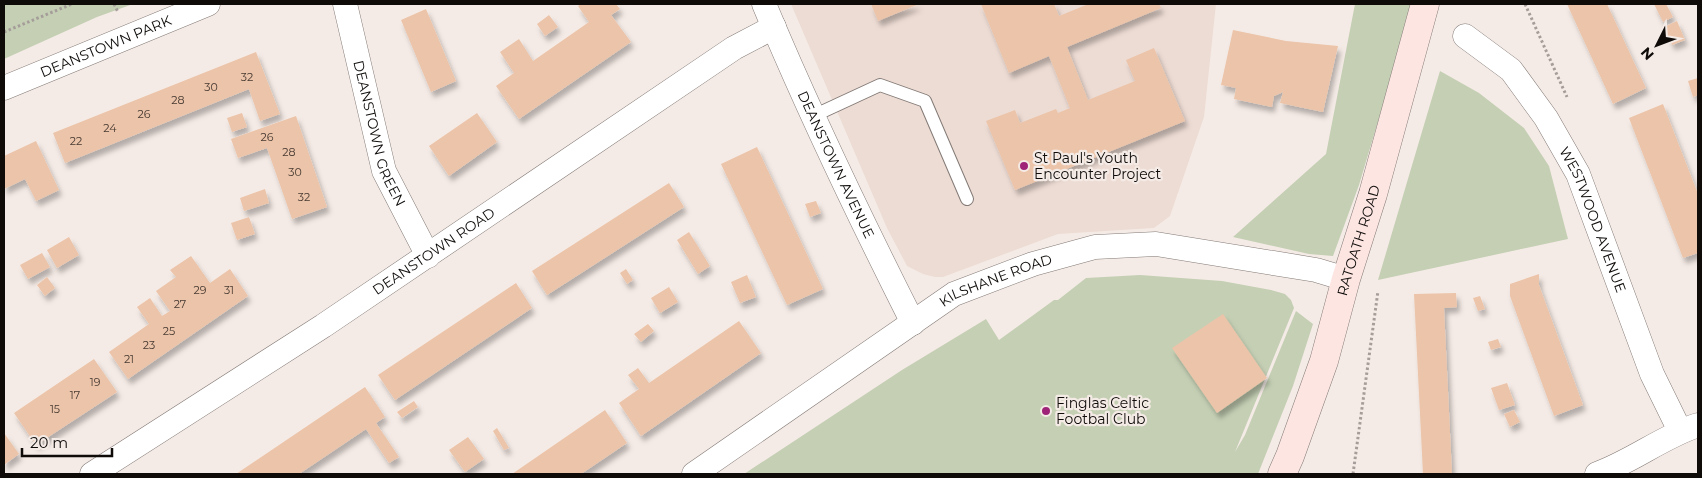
<svg xmlns="http://www.w3.org/2000/svg" width="1702" height="478" viewBox="0 0 1702 478" font-family="Montserrat,sans-serif">
	<style>
		.built { fill: #eddcd4 }
		.green { fill: #c4cfb4 }
		.building { fill: #ecc4a9; filter: url(#shadow) }
		.lines { fill: none; stroke-linecap: round; stroke-linejoin: round }
		.lane-casing { stroke: #837a76; stroke-width: 14 }
		.street-casing { stroke: #837a76; stroke-width: 25 }
		.secondary-casing { stroke: #837a76; stroke-width: 29 }
		.path { stroke: #a59d99; stroke-width: 3; stroke-dasharray: 2.5 2.5; stroke-linecap: butt }
		.lane { stroke: #fff; stroke-width: 12 }
		.street { stroke: #fff; stroke-width: 24 }
		.secondary { stroke: #fde5e2; stroke-width: 28 }
		.poi-dot { fill: #9e2278; stroke: #f5ebe6; stroke-width: 2 }
		.labels { text-anchor: middle; dominant-baseline: central; stroke-width: 4.5; stroke-linejoin: round; paint-order: stroke }
		.number-label { font-size: 11px; fill: #463931 }
		.street-label { font-size: 14px; fill: #0e0b09; stroke: #f5ebe6 }
		.poi-label { font-size: 14px; fill: #0e0b09; stroke: #f5ebe6; text-anchor: start }
	</style>
	<defs>
		<filter id="shadow"><feDropShadow dx="3" dy="5.5" stdDeviation="2.5" flood-color="#0004"/></filter>
	</defs>
	<rect width="100%" height="100%" fill="#f5ebe6"/>
	<!-- built -->
	<path class="built" d="M791 4H1216L1204 117 1170 216 1154 228 1058 234 943 277H935L923 274 907 266 887 228Z"/>
	<!-- green -->
	<path class="green" d="M4 4H133L97 17 4 59Z
		M1355 4H1413L1359 185 1333 256 1309 254 1233 237 1326 154Z
		M1440 71 1479 93 1524 128 1549 166 1568 239 1378 280Z
		M1140 275 1222 281 1271 290 1285 294 1291 300 1294 308 1235 452 1245 435 1296 311 1313 324 1293 386 1258 474H744L902 370 986 319 999 340 1054 300H1058L1086 278Z"/>
	<!-- building -->
	<path class="building" d="M581 4H616L620 9 611 15 631 42 519 119 496 86 514 73 500 52 519 39 533 61 589 22 578 6Z
		M871 4H919L878 21Z
		M981 4H1054L1059 16 1086 5 1085 4H1159L1161 8 1067 47 1088 100 1135 81 1126 60 1154 48 1185 121 1015 190 986 121 1015 110 1020 123 1056 109 1058 113 1070 108 1049 56 1009 73Z
		M1567 4H1607L1646 88 1613 104Z
		M1654 4H1666L1673 17 1663 22Z
		M426 9 456 81 431 92 401 20Z
		M549 15 558 27 545 36 537 24Z
		M1677 21 1685 40 1672 45 1664 27Z
		M1233 30 1286 41 1338 46 1323 112 1280 103 1283 92 1274 96 1272 107 1234 99 1236 88 1221 85Z
		M256 52 280 114 260 121 249 89 65 163 53 133Z
		M1698 78V95L1693 97 1688 81Z
		M1663 104 1698 194V253L1683 258 1629 118Z
		M242 113 247 127 232 132 227 118Z
		M477 113 497 142 449 176 429 146Z
		M296 116 327 207 292 219 267 148 238 158 231 139Z
		M36 141 59 190 36 201 25 179 4 189V156Z
		M757 147 823 289 787 305 721 164Z
		M669 183 684 207 547 295 532 271Z
		M265 189 269 203 244 211 240 198Z
		M816 201 821 213 810 217 805 204Z
		M249 217 255 234 237 240 231 223Z
		M689 232 710 266 698 274 677 240Z
		M69 237 79 255 57 268 47 250Z
		M42 253 50 267 28 279 20 265Z
		M191 256 210 283 230 269 248 296 128 379 109 352 149 324 137 307 150 298 162 316 170 311 156 291 176 277 170 270Z
		M626 269 633 280 627 284 620 273Z
		M1539 274V285L1583 405 1554 416 1510 296V284Z
		M747 275 756 297 740 303 731 282Z
		M47 277 55 288 45 296 37 285Z
		M516 283 532 308 395 400 378 375Z
		M669 287 678 302 660 313 651 298Z
		M1456 293 1457 307 1444 308 1452 474H1423L1414 294Z
		M1480 296 1485 309 1478 311 1473 298Z
		M1223 314 1267 378 1217 413 1172 348Z
		M739 321 761 353 641 436 619 403 639 389 628 375 638 368 649 383Z
		M648 324 654 331 641 342 634 334Z
		M1498 339 1501 347 1491 350 1488 342Z
		M94 359 117 392 36 445 14 413Z
		M1507 383 1515 405 1499 410 1491 388Z
		M365 387 385 417 376 423 399 457 389 463 366 429 299 474H236Z
		M414 401 418 407 402 418 397 412Z
		M605 410 627 443 581 474H512Z
		M1514 410 1520 422 1510 427 1504 414Z
		M497 428 509 448 504 450 493 431Z
		M4 433 19 454 4 465Z
		M468 437 484 459 465 472 449 450Z"/>
	<g class="lines">
		<!-- lane casing -->
		<g class="lane-casing">
			<path id="lane" d="M813 116 880 85 925 101 967 199"/>
		</g>
		<!-- street casing -->
		<g class="street-casing">
			<g id="street">
				<path id="s1" d="M345 4 384 171 428 256"/>
				<path id="s2" d="M764 4C809 112 860 218 913 323"/>
				<path id="s3" d="M1465 36 1511 70 1546 118 1578 174 1652 374 1680 431"/>
				<path id="s4" d="M4 88 208 4"/>
				<path id="s5" d="M92 474 323 326 734 48 774 27"/>
				<path id="s6" d="M694 474 954 294 1033 264 1095 247 1156 244 1316 270 1346 279"/>
				<path d="M1597 474C1633 461 1662 437 1698 425"/>
			</g>
		</g>
		<!-- secondary casing -->
		<g class="secondary-casing">
			<g id="secondary">
				<path id="s7" d="M1282 474 1290 456 1324 361 1346 279 1373 194 1425 4"/>
			</g>
		</g>
		<!-- path -->
		<path class="path" d="M114 4 118 12
			M1525 4 1567 97
			M4 32 72 4
			M1353 474 1378 291"/>
		<!-- lane -->
		<use href="#lane" class="lane"/>
		<!-- street -->
		<use href="#street" class="street"/>
		<!-- secondary -->
		<use href="#secondary" class="secondary"/>
	</g>
	<!-- markers -->
	<g class="poi-dot">
		<circle cx="1024" cy="166" r="5"/>
		<circle cx="1046" cy="411" r="5"/>
	</g>
	<g class="labels">
		<!-- number labels -->
		<g class="number-label">
			<text x="247" y="77">32</text>
			<text x="211" y="87">30</text>
			<text x="178" y="100">28</text>
			<text x="144" y="114">26</text>
			<text x="110" y="128">24</text>
			<text x="267" y="137">26</text>
			<text x="76" y="141">22</text>
			<text x="289" y="152">28</text>
			<text x="295" y="172">30</text>
			<text x="304" y="197">32</text>
			<text x="200" y="290">29</text>
			<text x="229" y="290">31</text>
			<text x="180" y="304">27</text>
			<text x="169" y="331">25</text>
			<text x="149" y="345">23</text>
			<text x="129" y="359">21</text>
			<text x="95" y="382">19</text>
			<text x="75" y="395">17</text>
			<text x="55" y="409">15</text>
		</g>
		<!-- street labels -->
		<g class="street-label">
			<text stroke="none"><textPath href="#s4" startOffset="110">DEANSTOWN PARK</textPath></text>
			<text stroke="none"><textPath href="#s1" startOffset="134">DEANSTOWN GREEN</textPath></text>
			<text stroke="none"><textPath href="#s2" startOffset="176">DEANSTOWN AVENUE</textPath></text>
			<text stroke="none"><textPath href="#s3" startOffset="229">WESTWOOD AVENUE</textPath></text>
			<text stroke="none"><textPath href="#s7" startOffset="246">RATOATH ROAD</textPath></text>
			<text stroke="none"><textPath href="#s5" startOffset="408">DEANSTOWN ROAD</textPath></text>
			<text stroke="none"><textPath href="#s6" startOffset="360">KILSHANE ROAD</textPath></text>
		</g>
		<!-- poi labels -->
		<g class="poi-label">
			<text x="1034" y="158">St Paul's Youth<tspan x="1034" dy="16">Encounter Project</tspan></text>
			<text x="1056" y="403">Finglas Celtic<tspan x="1056" dy="16">Footbal Club</tspan></text>
		</g>
	</g>
	<!-- border -->
	<rect width="1702" height="478" fill="none" stroke="#0e0b09" stroke-width="10"/>
	<!-- north arrow -->
	<g transform="translate(1657 45) rotate(228)" stroke="#f5ebe6" stroke-width="4" paint-order="stroke">
	<path d="M0-4L9 19L0 12L-9 19Z" fill="#0e0b09"/>
	<text y="-8" font-size="14" font-weight="bold" text-anchor="middle" fill="#0e0b09">N</text>
	</g>
	<!-- scale -->
	<path d="M22 448v8h90v-8" fill="none" stroke="#0e0b09" stroke-width="2.5"/>
	<text x="30" y="448" font-size="15" fill="#0e0b09" stroke="#f5ebe6" stroke-width="4" paint-order="stroke">20 m</text>
</svg>
